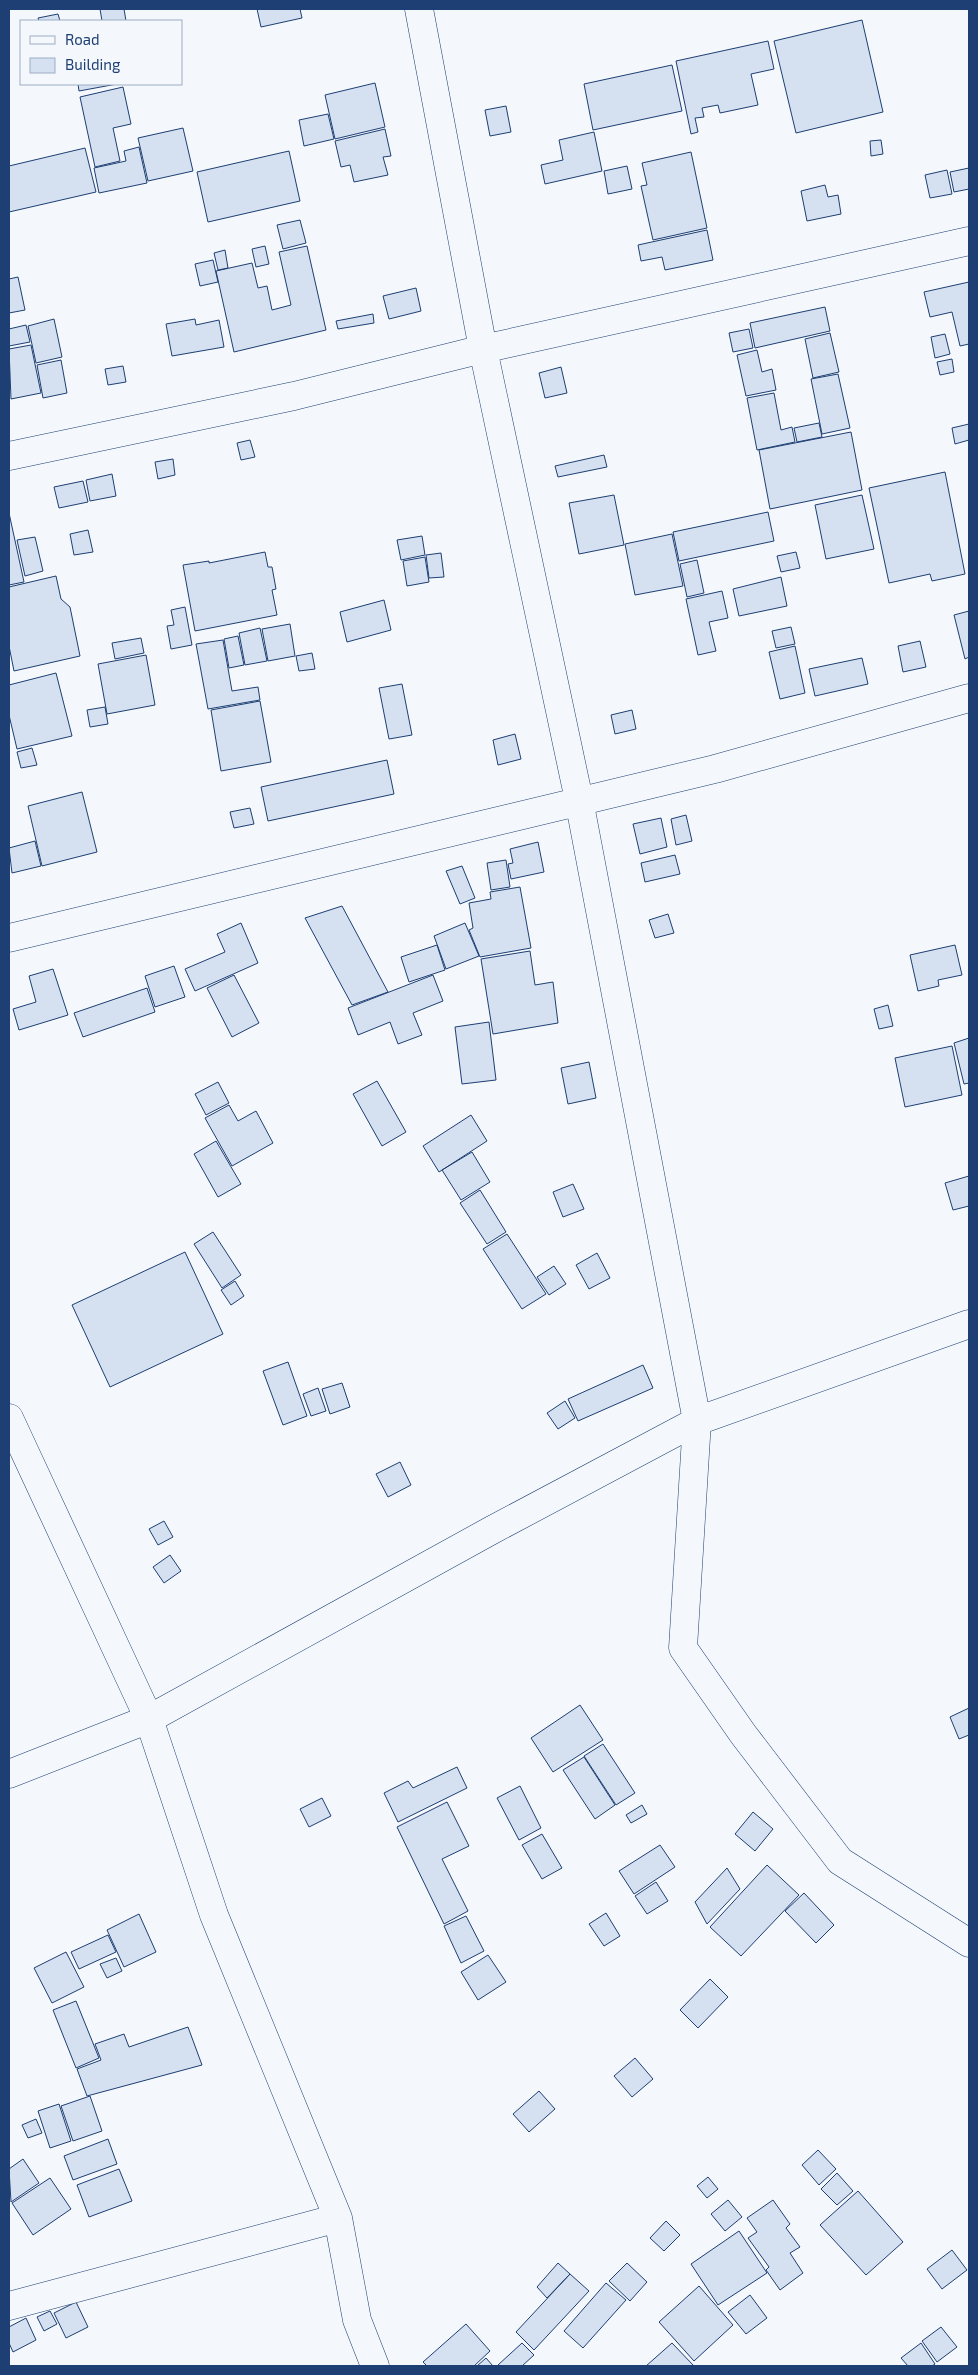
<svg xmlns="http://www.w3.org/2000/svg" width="978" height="2375" viewBox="0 0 978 2375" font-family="'Exo 2',sans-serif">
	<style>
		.building { fill: #d5e0f0; stroke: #1d3f73 }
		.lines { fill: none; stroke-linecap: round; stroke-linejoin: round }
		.minor-casing { stroke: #1d3f73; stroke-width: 29 }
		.minor { stroke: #f4f7fb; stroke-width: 28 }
	</style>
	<rect width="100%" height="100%" fill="#f4f7fb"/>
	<!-- building -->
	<path class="building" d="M100 9H124L126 21H102Z
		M257 9H300L302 18 261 27Z
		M58 14 60 21H39L38 18Z
		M862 20 883 112 796 133 774 41Z
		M768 41 774 69 751 74 758 105 720 113 718 105 702 108 704 117 695 118 698 132 691 134 676 61Z
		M672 65 682 111 593 130 584 84Z
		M375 83 385 127 335 139 325 95Z
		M78 84H117L79 91Z
		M123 87 131 124 113 128 120 161 95 167 80 97Z
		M506 106 511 132 490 136 485 110Z
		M328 114 334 139 304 146 299 120Z
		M183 128 193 171 148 181 138 138Z
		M385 129 391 156 383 157 388 175 354 182 350 165 341 167 335 141Z
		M594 132 602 171 545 184 541 165 563 160 559 140Z
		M881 140 883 154 871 156 870 141Z
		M139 147 147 183 99 193 94 168 126 161 124 151Z
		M85 148 96 192 9 212V166Z
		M289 151 300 201 208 222 197 172Z
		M691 152 707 228 653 240 641 186 647 185 642 163Z
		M627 166 632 189 608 194 604 171Z
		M969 168V189L954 192 950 172Z
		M947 170 952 194 930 198 925 175Z
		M825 185 828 197 838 195 841 214 807 221 801 191Z
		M300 220 306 243 283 249 277 225Z
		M707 230 713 260 665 270 662 257 641 261 638 245Z
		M265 246 269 264 256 267 252 249Z
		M307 246 326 330 234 352 216 271 252 263 258 288 267 286 272 310 291 305 279 252Z
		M225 250 228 268 218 270 214 253Z
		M213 260 218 282 200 286 195 264Z
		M18 277 25 310 9 313V279Z
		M969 282V344L960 346 952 312 930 317 924 292Z
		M416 288 421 311 389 319 383 296Z
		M825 307 830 331 755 348 750 323Z
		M373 314 374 323 338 329 336 321Z
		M54 319 62 357 36 363 28 326Z
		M195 319 196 325 219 320 224 347 172 356 166 324Z
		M26 325 30 342 9 346V329Z
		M749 329 753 348 733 352 729 333Z
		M830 333 839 372 813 378 805 339Z
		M945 334 950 354 935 358 931 337Z
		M31 345 41 393 11 399 9 349Z
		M757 350 762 372 772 369 776 390 746 396 737 355Z
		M952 359 954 372 940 375 937 362Z
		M61 360 67 393 43 398 37 365Z
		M123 366 126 382 108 385 105 369Z
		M561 367 567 393 545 398 539 373Z
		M838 374 850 428 822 434 811 379Z
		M774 393 781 430 792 427 795 442 757 450 747 398Z
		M819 423 822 437 797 442 794 428Z
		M969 424V440L955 444 952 428Z
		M851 432 862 490 770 509 759 450Z
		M250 440 255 457 241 460 237 443Z
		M604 455 607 467 558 477 555 466Z
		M173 459 175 475 158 479 155 462Z
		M945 472 965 574 932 581 930 574 889 583 869 488Z
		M112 474 116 496 90 501 86 480Z
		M83 481 88 502 59 508 54 487Z
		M614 495 624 545 579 554 569 503Z
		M862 495 874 549 826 559 815 505Z
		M768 512 774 541 679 561 673 532Z
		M9 513 24 582 9 585Z
		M88 530 93 552 74 555 70 534Z
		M672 534 683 586 635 595 625 544Z
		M422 536 425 555 401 560 397 540Z
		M35 537 43 571 25 576 17 540Z
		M265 552 268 567H272L276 589 272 590 277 615 195 631 183 565 209 561V563Z
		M796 552 800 568 781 572 777 556Z
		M441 553 444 577 429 578 426 555Z
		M425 557 429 582 407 586 403 561Z
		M697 560 704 593 687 597 680 564Z
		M56 576 61 599 70 607 80 656 14 671 9 646V587Z
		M781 577 787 606 739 616 733 589Z
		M722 591 728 618 709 622 716 651 698 655 686 599Z
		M384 600 391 630 347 642 340 612Z
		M185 607 192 645 171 649 167 626 174 625 171 610Z
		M969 611V657L965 659 954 615Z
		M290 624 295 656 268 661 262 629Z
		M791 627 795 644 776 648 772 631Z
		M260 628 267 661 245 665 239 633Z
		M238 636 244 665 229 668 224 639Z
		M141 638 144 653 115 659 112 643Z
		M223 640 232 691 258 687 260 700 208 709 196 644Z
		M920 641 926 667 903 672 898 646Z
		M795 646 805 693 780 699 769 652Z
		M312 653 315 669 299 671 296 656Z
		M146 655 155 705 107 714 98 664Z
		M862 658 868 684 815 696 809 669Z
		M56 673 72 736 17 749 9 715V685Z
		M402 684 412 735 389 739 379 688Z
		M260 701 271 762 221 771 211 710Z
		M105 707 108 724 90 727 87 710Z
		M632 710 636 729 615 734 611 715Z
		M515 734 521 759 498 765 493 740Z
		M32 748 37 765 21 768 17 752Z
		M387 760 394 794 268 821 261 787Z
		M82 792 97 852 42 866 28 806Z
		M250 808 254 824 234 828 230 812Z
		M686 815 692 841 676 845 671 819Z
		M661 818 667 847 640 854 633 824Z
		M35 841 41 866 12 873 9 848Z
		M538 842 544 872 511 879 508 864 513 863 510 849Z
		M675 855 680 874 645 882 641 863Z
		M506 860 510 887 491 890 487 863Z
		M462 866 475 898 460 904 446 871Z
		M520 887 531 948 480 957 469 930 473 928 469 903 491 899 490 892Z
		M342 906 388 992 352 1005 305 918Z
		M668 914 674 933 655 938 649 920Z
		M241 923 258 963 195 991 185 969 225 952 217 934Z
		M465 923 479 956 446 969 434 936Z
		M437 945 445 970 409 982 401 957Z
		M955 945 962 975 938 980 939 986 918 991 910 955Z
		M530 951 535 985 553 982 558 1023 493 1034 481 959Z
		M174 966 185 997 155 1007 145 976Z
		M53 969 68 1015 19 1030 13 1009 36 1002 29 976Z
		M234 975 259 1023 232 1037 207 988Z
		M433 975 443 1001 413 1013 422 1035 398 1044 390 1022 358 1035 348 1008Z
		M147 988 155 1012 83 1037 74 1013Z
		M888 1005 893 1026 879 1029 874 1009Z
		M489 1022 496 1080 462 1084 455 1027Z
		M969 1038V1083L964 1084 954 1043Z
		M952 1046 962 1095 905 1107 895 1058Z
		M589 1062 596 1098 568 1104 561 1068Z
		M377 1081 406 1132 382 1146 353 1094Z
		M218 1082 229 1103 206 1115 195 1094Z
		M229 1105 238 1121 256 1111 273 1143 232 1166 205 1118Z
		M471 1115 487 1141 439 1172 423 1146Z
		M216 1141 241 1184 218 1197 194 1154Z
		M472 1152 490 1182 461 1200 442 1170Z
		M969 1176V1206L953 1210 945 1183Z
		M573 1184 584 1209 563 1217 553 1192Z
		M480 1190 506 1232 487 1244 460 1203Z
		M213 1232 241 1275 222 1288 194 1244Z
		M507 1234 546 1294 522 1309 483 1249Z
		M185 1252 223 1334 110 1387 72 1305Z
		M597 1253 610 1278 589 1289 576 1265Z
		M554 1266 566 1284 549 1295 537 1277Z
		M235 1281 244 1296 231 1305 221 1290Z
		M288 1362 307 1416 283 1425 263 1371Z
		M643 1365 653 1388 578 1421 568 1399Z
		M342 1383 350 1407 330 1414 322 1389Z
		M318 1388 326 1411 311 1416 303 1394Z
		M565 1401 575 1418 558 1429 547 1413Z
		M400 1462 411 1485 388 1497 376 1474Z
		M164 1521 173 1537 158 1545 149 1529Z
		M170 1555 181 1571 164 1583 153 1567Z
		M580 1705 603 1740 553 1772 531 1738Z
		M969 1708V1735L959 1739 950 1717Z
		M603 1744 635 1793 616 1805 584 1756Z
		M584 1757 615 1805 595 1819 563 1770Z
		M457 1767 467 1788 398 1822 384 1793 408 1781 413 1788Z
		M520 1786 541 1828 519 1840 497 1798Z
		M322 1798 331 1816 309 1827 300 1809Z
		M447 1802 469 1846 442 1859 468 1911 444 1924 397 1827Z
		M642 1805 647 1814 631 1823 626 1815Z
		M753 1812 773 1829 755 1851 735 1834Z
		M542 1834 562 1868 542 1879 522 1845Z
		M660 1845 675 1867 634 1894 619 1871Z
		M767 1865 799 1895 741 1956 710 1927Z
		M727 1868 740 1889 707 1924 695 1902Z
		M656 1882 668 1901 647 1914 635 1896Z
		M804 1893 834 1925 816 1943 785 1911Z
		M606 1913 620 1936 604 1946 589 1924Z
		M139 1914 156 1952 124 1967 107 1930Z
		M466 1916 484 1951 461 1963 444 1926Z
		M108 1935 116 1952 79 1969 71 1952Z
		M66 1952 84 1987 52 2003 34 1968Z
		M488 1955 506 1982 478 2000 461 1972Z
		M116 1958 122 1971 107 1978 100 1964Z
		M710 1979 728 1997 698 2028 680 2010Z
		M76 2001 99 2058 76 2068 53 2010Z
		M188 2027 202 2065 87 2096 77 2069 101 2060 95 2044 124 2034 129 2047Z
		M635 2058 653 2079 632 2097 614 2076Z
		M539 2091 555 2109 529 2132 513 2114Z
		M90 2096 102 2131 73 2141 61 2106Z
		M59 2104 71 2141 50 2148 38 2111Z
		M36 2119 42 2133 28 2138 22 2125Z
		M108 2139 117 2164 73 2180 64 2156Z
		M818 2150 836 2169 819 2185 802 2165Z
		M23 2159 39 2183 11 2202 9 2169Z
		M119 2169 132 2201 89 2217 77 2185Z
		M837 2173 853 2191 837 2205 821 2189Z
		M708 2177 718 2189 707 2198 697 2186Z
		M50 2178 71 2209 33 2235 12 2203Z
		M858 2191 903 2242 866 2275 820 2225Z
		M728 2200 742 2217 725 2231 711 2214Z
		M773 2200 790 2224 786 2228 800 2247 790 2253 803 2273 780 2290 766 2270 769 2267 748 2238 757 2232 747 2218Z
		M666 2221 680 2235 664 2251 650 2238Z
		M739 2231 767 2273 718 2305 691 2264Z
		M952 2250 967 2270 942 2289 927 2269Z
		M558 2263 570 2274 547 2298 537 2287Z
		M627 2263 647 2282 630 2301 609 2281Z
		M570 2274 589 2291 534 2350 516 2332Z
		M606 2283 626 2300 583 2348 564 2331Z
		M699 2286 733 2325 694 2361 659 2322Z
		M750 2295 767 2318 746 2334 728 2312Z
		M76 2302 88 2327 66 2338 54 2313Z
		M50 2311 57 2324 44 2331 37 2317Z
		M26 2318 36 2340 13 2352 9 2343V2327Z
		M466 2324 490 2351 474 2366H427L423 2362Z
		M941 2327 957 2347 937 2362 922 2341Z
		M522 2343 534 2355 522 2366H500L498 2365Z
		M672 2343 694 2366H646Z
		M921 2343 935 2364 932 2366H908L901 2358Z
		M486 2358 493 2366H477Z"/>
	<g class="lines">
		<!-- minor casing -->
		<g class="minor-casing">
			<path id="minor" d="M419 9 483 349 579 800 697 1421 683 1648 743 1734 840 1861 969 1943
				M9 456 294 396 483 349 969 241
				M9 938 715 769 969 698
				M9 1418 149 1719 214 1915 338 2218 357 2320 375 2366
				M9 1774 149 1719 492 1530 697 1421 969 1324
				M9 2306 338 2218"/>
		</g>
		<!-- minor -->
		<use href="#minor" class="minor"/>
	</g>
	<!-- border -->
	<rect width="978" height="2375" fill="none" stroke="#1d3f73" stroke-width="20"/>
	<!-- legend -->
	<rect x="20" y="20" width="162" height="65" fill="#f4f7fb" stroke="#9eadc5"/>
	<rect x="30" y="36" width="25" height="8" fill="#f4f7fb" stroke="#9eadc5"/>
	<text x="65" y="45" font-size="15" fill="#1d3f73">Road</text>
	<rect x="30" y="58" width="25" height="15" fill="#d5e0f0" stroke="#9eadc5"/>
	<text x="65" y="70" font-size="15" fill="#1d3f73">Building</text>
</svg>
